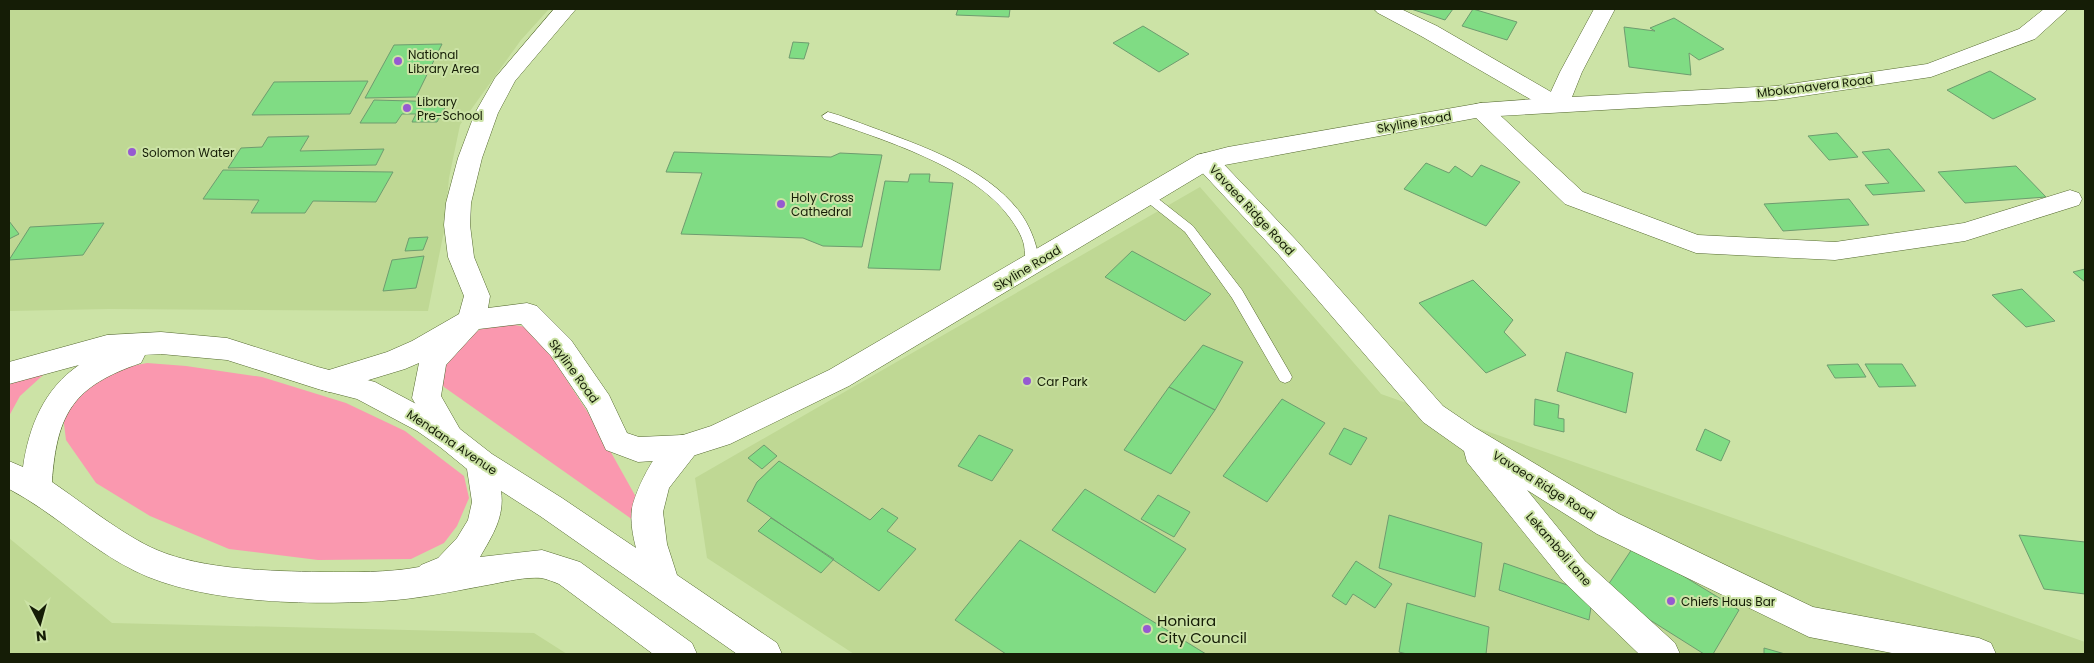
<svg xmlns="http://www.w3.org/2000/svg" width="2094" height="663" viewBox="0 0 2094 663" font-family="Poppins,sans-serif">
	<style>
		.built { fill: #bfd894 }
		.green { fill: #fa98af }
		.building { fill: #80dc84; stroke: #6e9c6f }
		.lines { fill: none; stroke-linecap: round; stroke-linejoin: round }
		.service-casing { stroke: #556930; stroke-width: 1 }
		.minor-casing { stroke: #556930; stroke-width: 1 }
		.tertiary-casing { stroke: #556930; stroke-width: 1 }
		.secondary-casing { stroke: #556930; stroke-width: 1 }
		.service { fill: #fff; fill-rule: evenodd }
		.minor { fill: #fff; fill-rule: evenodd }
		.tertiary { fill: #fff; fill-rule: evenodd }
		.secondary { fill: #fff; fill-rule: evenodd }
		.poi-dot { fill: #965ad1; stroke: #cce3a6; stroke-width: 2 }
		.labels { text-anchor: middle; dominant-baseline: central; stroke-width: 4; stroke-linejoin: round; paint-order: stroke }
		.poi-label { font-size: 12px; fill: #151d06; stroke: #cce3a6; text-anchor: start }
		.street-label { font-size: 12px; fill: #151d06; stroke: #cce3a6 }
		.near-poi-label { font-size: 15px; fill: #151d06; stroke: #cce3a6; text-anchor: start }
	</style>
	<rect width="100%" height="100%" fill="#cce3a6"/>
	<!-- built -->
	<path class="built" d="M9 9H549L521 40 460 125 449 178 444 231 428 311 109 309 9 311Z
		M1200 187 1381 394 2085 642V654H854L707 558 695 478Z
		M9 538 112 623 534 633 567 654H9Z"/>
	<!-- green -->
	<path class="green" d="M505 323 525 327 544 345 594 422 641 506 643 527 444 387 437 377 457 343 488 325Z
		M147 363 186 366 262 377 346 403 405 431 464 476 469 498 457 526 444 543 411 559 318 560 229 549 150 516 96 483 66 440 63 416 75 396 117 369Z
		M52 367 20 396 9 416V374Z"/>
	<!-- building -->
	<path class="building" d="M958 9H1010L1009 17 956 15Z
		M1411 9H1453L1445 20Z
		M1473 9 1517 22 1507 40 1462 26Z
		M1674 18 1724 49 1699 60 1689 53 1691 75 1629 67 1624 27 1655 31 1650 28Z
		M1143 26 1189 54 1159 72 1113 43Z
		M793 42 809 43 804 59 789 58Z
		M442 44 416 97 365 98 394 45Z
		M1990 71 2036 99 1993 119 1947 90Z
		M368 81 350 114 252 115 274 82Z
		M374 100 448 102 437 122H412L416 114H402L396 123H360Z
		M1837 133 1858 157 1829 160 1808 136Z
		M309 136 300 151 384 149 376 165 228 168 241 148 262 147 268 137Z
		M1889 149 1925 191 1873 195 1865 185 1889 183 1862 152Z
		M674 152 831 157 840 153 882 155 862 247 823 246 803 238 681 234 702 173 666 172Z
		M1426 163 1449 173 1455 166 1472 177 1481 165 1520 182 1486 226 1404 189Z
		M2016 166 2046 197 1965 203 1938 172Z
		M223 170 393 172 376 202 313 201 305 213H251L259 200 203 199Z
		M910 174H930L929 182 953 183 940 270 868 268 885 181 908 182Z
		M1849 199 1869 225 1783 231 1764 204Z
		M9 221 19 234 9 239Z
		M104 223 83 255 9 260 30 227Z
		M428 237 423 250 405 251 409 238Z
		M1132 251 1211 294 1185 321 1105 277Z
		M424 256 416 288 383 291 392 260Z
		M2085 269V282L2073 272Z
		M1473 280 1513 320 1504 332 1526 355 1486 373 1419 303Z
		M2022 289 2055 321 2026 327 1992 295Z
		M1203 345 1243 362 1215 410 1169 387Z
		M1566 352 1633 373 1626 413 1557 391Z
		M1858 364 1866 377 1835 378 1827 365Z
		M1865 364H1902L1916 386 1879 387Z
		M1169 387 1215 410 1171 474 1124 450Z
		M1282 399 1325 423 1267 502 1223 476Z
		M1535 399 1559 405 1558 418 1564 419V432L1534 425Z
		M1344 428 1367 438 1351 465 1329 454Z
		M1705 429 1730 441 1721 461 1696 450Z
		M979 435 1013 450 992 481 958 466Z
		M764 445 777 456 762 469 748 458Z
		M779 461 870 520 882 508 898 518 887 531 916 549 879 591 747 501 757 482Z
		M1085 489 1186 549 1155 593 1052 530Z
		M1158 495 1190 512 1174 537 1141 519Z
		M1389 515 1482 543 1475 597 1379 568Z
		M771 518 834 559 821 573 758 531Z
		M2019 535 2085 542V594L2044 589Z
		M1020 540 1206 654H1006L955 620Z
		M1634 546 1739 610 1713 654H1704L1604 591Z
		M1356 561 1392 584 1375 608 1353 594 1346 605 1332 596Z
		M1504 563 1593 594 1589 620 1499 590Z
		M1407 603 1489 627 1486 654H1407L1399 652Z
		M1764 648 1785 654H1764Z"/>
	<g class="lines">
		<!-- service casing -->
		<g class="service-casing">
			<path id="service" d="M828 112C843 116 857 122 871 127 922 146 985 167 1019 211 1031 227 1037 245 1040 264L1038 267H1028C1025 261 1025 252 1024 245 1022 236 1016 226 1010 218 974 167 881 139 824 119L822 116Z
				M1147 192 1151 193 1193 226 1242 290 1290 373 1292 377 1290 381 1285 383 1280 381 1232 298 1185 232 1143 199 1141 196 1143 193Z"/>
		</g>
		<!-- minor casing -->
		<g class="minor-casing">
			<path id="minor" d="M1374 9H1401L1437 26 1565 100 1568 105 1565 110 1557 112 1549 110 1421 36 1378 13Z
				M1481 103 1489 105 1583 192 1698 235 1835 242 1964 223 2070 190 2079 193 2082 199 2079 205 1965 241 1835 260 1696 253 1565 204 1473 115 1469 110 1473 105Z
				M1206 153 1215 155 1297 241 1443 406 1474 427 1619 514 1813 607 1979 638 1991 643 1996 654H1897L1809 637 1597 534 1527 490 1585 561 1675 643 1680 654H1639L1563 581 1467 462 1464 451 1423 422 1279 255 1197 167 1194 161 1197 155Z"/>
		</g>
		<!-- tertiary casing -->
		<g class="tertiary-casing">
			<path id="tertiary" d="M554 9H576L515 81 498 113 482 158 471 203 470 225 474 257 490 296 488 308 527 303 537 306 571 340 609 395 627 433 639 437 683 435 711 426 829 370 1197 155 1228 147 1481 103 1548 98 1560 72 1594 9H1615L1582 72 1572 97 1776 86 1927 64 2019 29 2044 9H2068L2035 39 1931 77 1776 100 1481 117 1214 167 849 386 730 444 683 459 638 462 606 450 587 409 551 356 521 324 479 329 446 365 441 396 465 438 460 447 450 450 440 447 412 398 419 363 405 369 329 392 319 389 315 381 319 373 387 352 412 341 459 314 464 296 448 257 444 225 446 203 458 158 475 113 495 78Z"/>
		</g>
		<!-- secondary casing -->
		<g class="secondary-casing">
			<path id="secondary" d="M161 332 227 338 318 367 375 382 437 415 460 429 492 454 562 498 636 548C633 536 630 522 632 509 635 490 661 436 682 435 686 435 690 437 694 438L698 447 694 456 669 488 663 512 667 544 677 575 777 643 782 654H737L540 516 501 491C505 517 492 536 480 557L542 550 580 562 692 643 697 654H653L559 584C554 582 547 579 541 578 525 577 508 581 493 584 460 590 428 597 396 600 321 606 203 605 135 571 90 549 53 512 9 489V461L23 467C29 426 44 389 79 365L9 384V362L107 335ZM161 354 227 360 318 389 357 399 417 431 440 447 467 469 472 502 468 520 457 538 438 558 421 565 419 567C387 573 354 572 321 572 271 571 204 570 157 550 124 536 83 503 52 482 57 412 74 386 141 363L145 355Z"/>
		</g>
		<!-- service -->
		<use href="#service" class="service"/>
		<!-- minor -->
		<use href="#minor" class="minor"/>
		<!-- tertiary -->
		<use href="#tertiary" class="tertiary"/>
		<!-- secondary -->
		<use href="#secondary" class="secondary"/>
	</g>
	<!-- markers -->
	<g class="poi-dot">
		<circle cx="398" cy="61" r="5"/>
		<circle cx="407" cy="108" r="5"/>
		<circle cx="132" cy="152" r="5"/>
		<circle cx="781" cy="204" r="5"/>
		<circle cx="1027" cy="381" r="5"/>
		<circle cx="1671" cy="601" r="5"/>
		<circle cx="1147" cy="629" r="5"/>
	</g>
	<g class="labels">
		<!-- poi labels -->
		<g class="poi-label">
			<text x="408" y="54">National<tspan x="408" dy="14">Library Area</tspan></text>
			<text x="417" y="101">Library<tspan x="417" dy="14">Pre-School</tspan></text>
			<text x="142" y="152">Solomon Water</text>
			<text x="791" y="197">Holy Cross<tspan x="791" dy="14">Cathedral</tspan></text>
			<text x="1037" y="381">Car Park</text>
			<text x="1681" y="601">Chiefs Haus Bar</text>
		</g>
		<!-- street labels -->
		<g class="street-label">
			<text transform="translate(1815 86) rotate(-7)">Mbokonavera Road</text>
			<text transform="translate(1414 122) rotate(-10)">Skyline Road</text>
			<text transform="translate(1252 210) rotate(47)">Vavaea Ridge Road</text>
			<text transform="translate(1027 268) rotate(-31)">Skyline Road</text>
			<text transform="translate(574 371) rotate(54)">Skyline Road</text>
			<text transform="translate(452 442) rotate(34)">Mendana Avenue</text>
			<text transform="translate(1544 485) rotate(32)">Vavaea Ridge Road</text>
			<text transform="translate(1559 549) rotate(49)">Lekamboli Lane</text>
		</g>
		<!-- near-poi labels -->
		<g class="near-poi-label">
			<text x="1157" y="620">Honiara<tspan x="1157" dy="17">City Council</tspan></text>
		</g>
	</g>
	<!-- border -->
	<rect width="2094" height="663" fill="none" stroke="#151d06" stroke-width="20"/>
	<!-- north arrow -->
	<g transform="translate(40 623) rotate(174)" stroke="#cce3a6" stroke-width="4" paint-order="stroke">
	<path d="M0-4L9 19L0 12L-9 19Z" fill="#151d06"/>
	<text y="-8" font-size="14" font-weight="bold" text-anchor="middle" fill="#151d06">N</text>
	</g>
</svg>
